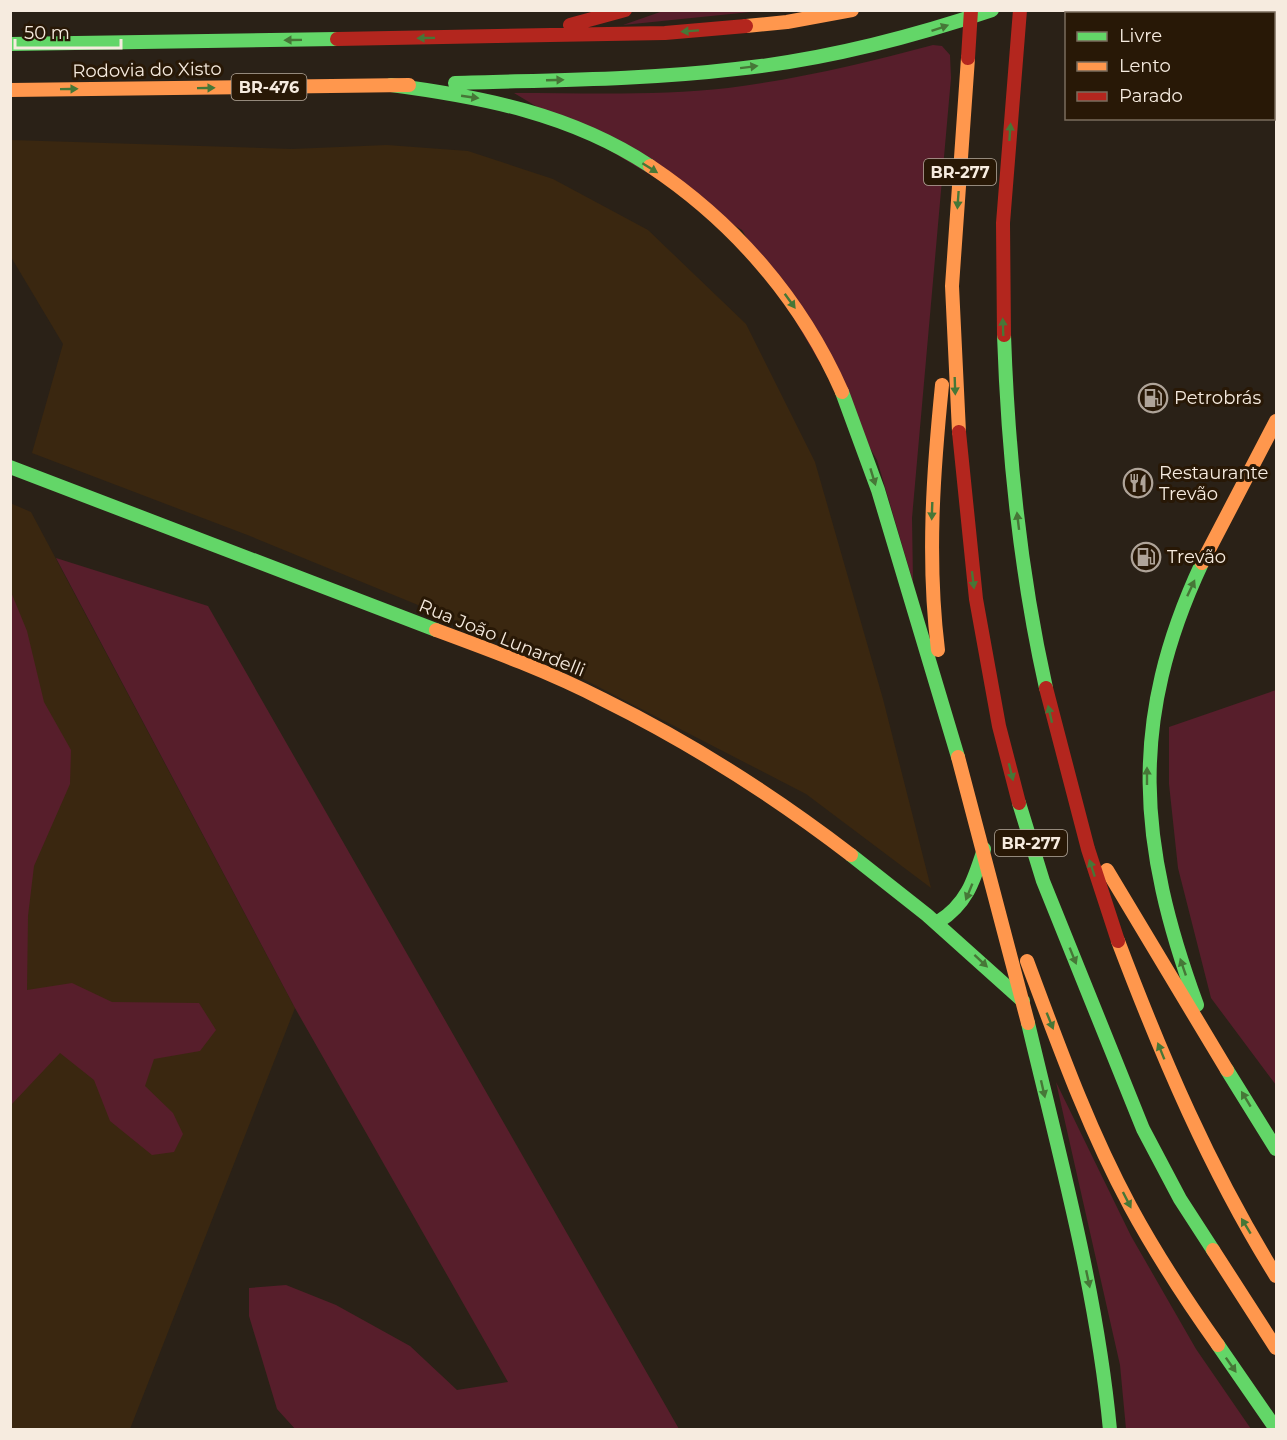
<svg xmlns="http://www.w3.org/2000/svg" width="1287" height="1440" viewBox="0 0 1287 1440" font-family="Montserrat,sans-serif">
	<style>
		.built { fill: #3a2710 }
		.green { fill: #571e2b }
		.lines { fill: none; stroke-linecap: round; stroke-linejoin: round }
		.fast { stroke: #63d668; stroke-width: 14 }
		.slow { stroke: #ff974d; stroke-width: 14 }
		.jam { stroke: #b3261e; stroke-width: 14 }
		.jam-bridge { stroke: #b3261e; stroke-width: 14 }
		.oneway { fill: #467737 }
		.labels { text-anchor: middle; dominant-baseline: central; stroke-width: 6; stroke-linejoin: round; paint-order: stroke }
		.shield { fill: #281806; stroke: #b8ac9e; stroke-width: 1.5 }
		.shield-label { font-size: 16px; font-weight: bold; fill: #f6ebdf }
		.street-label { font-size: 18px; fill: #f6ebdf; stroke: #281806 }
		.poi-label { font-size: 18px; fill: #f6ebdf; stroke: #281806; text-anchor: start }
	</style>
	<rect width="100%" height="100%" fill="#2a2117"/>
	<!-- built -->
	<path class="built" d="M11 140 292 149 387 145 468 151 553 179 648 230 746 324 815 462 883 699 931 888 806 794 525 649 250 536 32 453 63 344 11 257Z
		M10 503 31 512 295 1008 130 1429H11Z"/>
	<!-- green -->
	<path class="green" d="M663 11H760L623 25Z
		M933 45 942 46 950 55 951 78 912 518 913 582 877 460 742 230 514 93C585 93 658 96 728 88 798 79 866 63 933 45Z
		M56 558 208 606 679 1429 296 1430 277 1409 249 1316V1288L286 1285 336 1305 410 1346 457 1390 508 1382 295 1008Z
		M11 592 27 631 44 702 71 750 70 784 34 866 28 916 27 990 72 983 112 1002 199 1003 216 1030 200 1051 154 1059 145 1086 173 1113 183 1134 174 1152 152 1155 110 1121 94 1080 60 1053 11 1105Z
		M1276 690V1085L1211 998 1178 868 1169 784V727Z
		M1056 1082 1131 1236 1196 1349 1251 1429H1126L1120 1365Z"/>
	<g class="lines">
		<!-- fast -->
		<path class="fast" d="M10 44 337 39
			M455 83C549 80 643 80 736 69 824 60 909 38 992 10
			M391 85C483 97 571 114 650 166
			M1004 335C1008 453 1020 572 1046 688
			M842 392 878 490 958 757
			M10 467 436 630
			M1019 803 1043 881 1143 1129 1180 1199 1213 1250
			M851 855 927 915 1023 1001
			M938 922C967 904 974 880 984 849
			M1197 1005C1138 844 1128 721 1202 563
			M1028 1023C1060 1158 1097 1292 1110 1430
			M1227 1070 1276 1149
			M1218 1345 1276 1429"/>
		<!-- slow -->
		<path class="slow" d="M746 26 787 22 852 10
			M10 90 409 85
			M650 166C734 222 801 299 842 392
			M959 432 952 286 968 58
			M1202 563 1276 421
			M436 630C493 651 550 672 604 700 691 743 774 796 851 855
			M938 650C927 561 933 474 942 385
			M958 757 1028 1023
			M1107 870 1227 1070
			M1118 941C1162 1057 1210 1170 1276 1276
			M1027 961C1058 1044 1088 1128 1130 1206 1156 1254 1186 1300 1218 1345
			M1213 1250 1276 1348"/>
		<!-- jam -->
		<path class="jam" d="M570 25 625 10
			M337 39 665 33 746 26
			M1004 335 1003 223 1020 10
			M959 432 976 599 999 726 1019 803
			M1046 688 1088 849 1118 941"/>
		<!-- jam-bridge -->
		<path class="jam-bridge" d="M968 58 971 10"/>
	</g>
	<!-- one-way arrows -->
	<defs><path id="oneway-solid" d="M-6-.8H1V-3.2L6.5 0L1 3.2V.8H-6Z" transform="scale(1.5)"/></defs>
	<g class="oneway">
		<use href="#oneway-solid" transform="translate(940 28) rotate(-19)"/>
		<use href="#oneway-solid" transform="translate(690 31) rotate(176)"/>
		<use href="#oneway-solid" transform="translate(426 38) rotate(179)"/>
		<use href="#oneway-solid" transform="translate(293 40) rotate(179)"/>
		<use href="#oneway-solid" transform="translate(749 67) rotate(-7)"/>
		<use href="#oneway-solid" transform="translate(555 80) rotate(-2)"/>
		<use href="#oneway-solid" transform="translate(206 88) rotate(-1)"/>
		<use href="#oneway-solid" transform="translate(69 89) rotate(-1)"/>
		<use href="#oneway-solid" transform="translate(470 97) rotate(8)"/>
		<use href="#oneway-solid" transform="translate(1010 132) rotate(-86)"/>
		<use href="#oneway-solid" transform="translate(650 168) rotate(32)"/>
		<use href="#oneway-solid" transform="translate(958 200) rotate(94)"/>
		<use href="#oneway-solid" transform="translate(790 301) rotate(54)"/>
		<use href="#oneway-solid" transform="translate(1003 327) rotate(-92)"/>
		<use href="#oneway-solid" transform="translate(955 386) rotate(88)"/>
		<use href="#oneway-solid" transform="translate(873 477) rotate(73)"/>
		<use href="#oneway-solid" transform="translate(932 511) rotate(92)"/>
		<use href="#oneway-solid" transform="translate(1018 521) rotate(-97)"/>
		<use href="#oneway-solid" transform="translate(973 580) rotate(83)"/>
		<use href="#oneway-solid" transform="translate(1191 588) rotate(-65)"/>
		<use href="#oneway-solid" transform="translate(1050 714) rotate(-103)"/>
		<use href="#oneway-solid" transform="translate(1011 772) rotate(76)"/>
		<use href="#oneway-solid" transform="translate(1147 776) rotate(-90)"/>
		<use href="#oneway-solid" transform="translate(1092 868) rotate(-108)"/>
		<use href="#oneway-solid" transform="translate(969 892) rotate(112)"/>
		<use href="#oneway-solid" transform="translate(1073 956) rotate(68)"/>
		<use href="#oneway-solid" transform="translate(981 961) rotate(43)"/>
		<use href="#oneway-solid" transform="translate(1183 967) rotate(-109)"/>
		<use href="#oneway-solid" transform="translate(1050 1021) rotate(68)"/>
		<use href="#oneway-solid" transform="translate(1161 1051) rotate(-112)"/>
		<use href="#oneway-solid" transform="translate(1043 1089) rotate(77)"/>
		<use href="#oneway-solid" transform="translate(1246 1099) rotate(-121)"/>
		<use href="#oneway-solid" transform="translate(1127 1200) rotate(63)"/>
		<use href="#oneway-solid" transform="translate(1246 1226) rotate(-121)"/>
		<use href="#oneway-solid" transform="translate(1088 1279) rotate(78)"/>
		<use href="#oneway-solid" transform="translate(1231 1365) rotate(55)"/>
	</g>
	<!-- icons -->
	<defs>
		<g id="fuel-ring" transform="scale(1.5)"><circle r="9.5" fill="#281806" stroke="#afa499" stroke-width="1.5"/><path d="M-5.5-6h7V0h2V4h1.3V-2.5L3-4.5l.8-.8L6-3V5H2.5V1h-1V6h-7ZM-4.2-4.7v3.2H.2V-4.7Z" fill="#afa499"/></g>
		<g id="restaurant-ring" transform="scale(1.5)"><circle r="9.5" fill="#281806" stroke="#afa499" stroke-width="1.5"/><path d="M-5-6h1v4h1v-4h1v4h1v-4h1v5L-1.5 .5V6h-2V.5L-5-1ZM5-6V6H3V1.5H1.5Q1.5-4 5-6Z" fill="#afa499"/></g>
	</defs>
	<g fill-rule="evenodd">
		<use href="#fuel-ring" x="1153" y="398"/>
		<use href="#restaurant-ring" x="1138" y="483"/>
		<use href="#fuel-ring" x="1146" y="557"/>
	</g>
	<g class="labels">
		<!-- shield labels -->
		<g class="shield">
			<rect x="231.5" y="74" width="75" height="26" rx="4.5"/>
			<rect x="924" y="159" width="72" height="26" rx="4.5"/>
			<rect x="995" y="830" width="72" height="26" rx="4.5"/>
		</g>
		<g class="shield-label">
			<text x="269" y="87">BR-476</text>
			<text x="960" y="172">BR-277</text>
			<text x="1031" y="843">BR-277</text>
		</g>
		<!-- street labels -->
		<g class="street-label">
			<text transform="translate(147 70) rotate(-1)">Rodovia do Xisto</text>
			<text transform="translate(502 638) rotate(22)">Rua João Lunardelli</text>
		</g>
		<!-- poi labels -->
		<g class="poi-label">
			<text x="1174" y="398">Petrobrás</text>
			<text x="1159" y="473">Restaurante<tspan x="1159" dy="21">Trevão</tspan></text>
			<text x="1167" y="557">Trevão</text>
		</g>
	</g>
	<!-- border -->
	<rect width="1287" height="1440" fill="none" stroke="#f6ebdf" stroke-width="24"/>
	<!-- legend -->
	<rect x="1065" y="12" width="210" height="108" fill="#281806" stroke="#7a6c5d" stroke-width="1.5"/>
	<rect x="1077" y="32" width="30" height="9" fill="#63d668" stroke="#7a6c5d" stroke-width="1.5"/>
	<text x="1119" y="42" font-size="18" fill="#f6ebdf">Livre</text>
	<rect x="1077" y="62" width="30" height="9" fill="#ff974d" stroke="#7a6c5d" stroke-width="1.5"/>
	<text x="1119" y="72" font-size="18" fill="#f6ebdf">Lento</text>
	<rect x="1077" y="92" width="30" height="9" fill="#b3261e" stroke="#7a6c5d" stroke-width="1.5"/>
	<text x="1119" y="102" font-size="18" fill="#f6ebdf">Parado</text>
	<!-- scale -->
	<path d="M15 39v9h106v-9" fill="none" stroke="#f6ebdf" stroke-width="3"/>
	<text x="24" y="39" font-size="18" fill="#f6ebdf" stroke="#281806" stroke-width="4.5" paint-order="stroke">50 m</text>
</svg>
